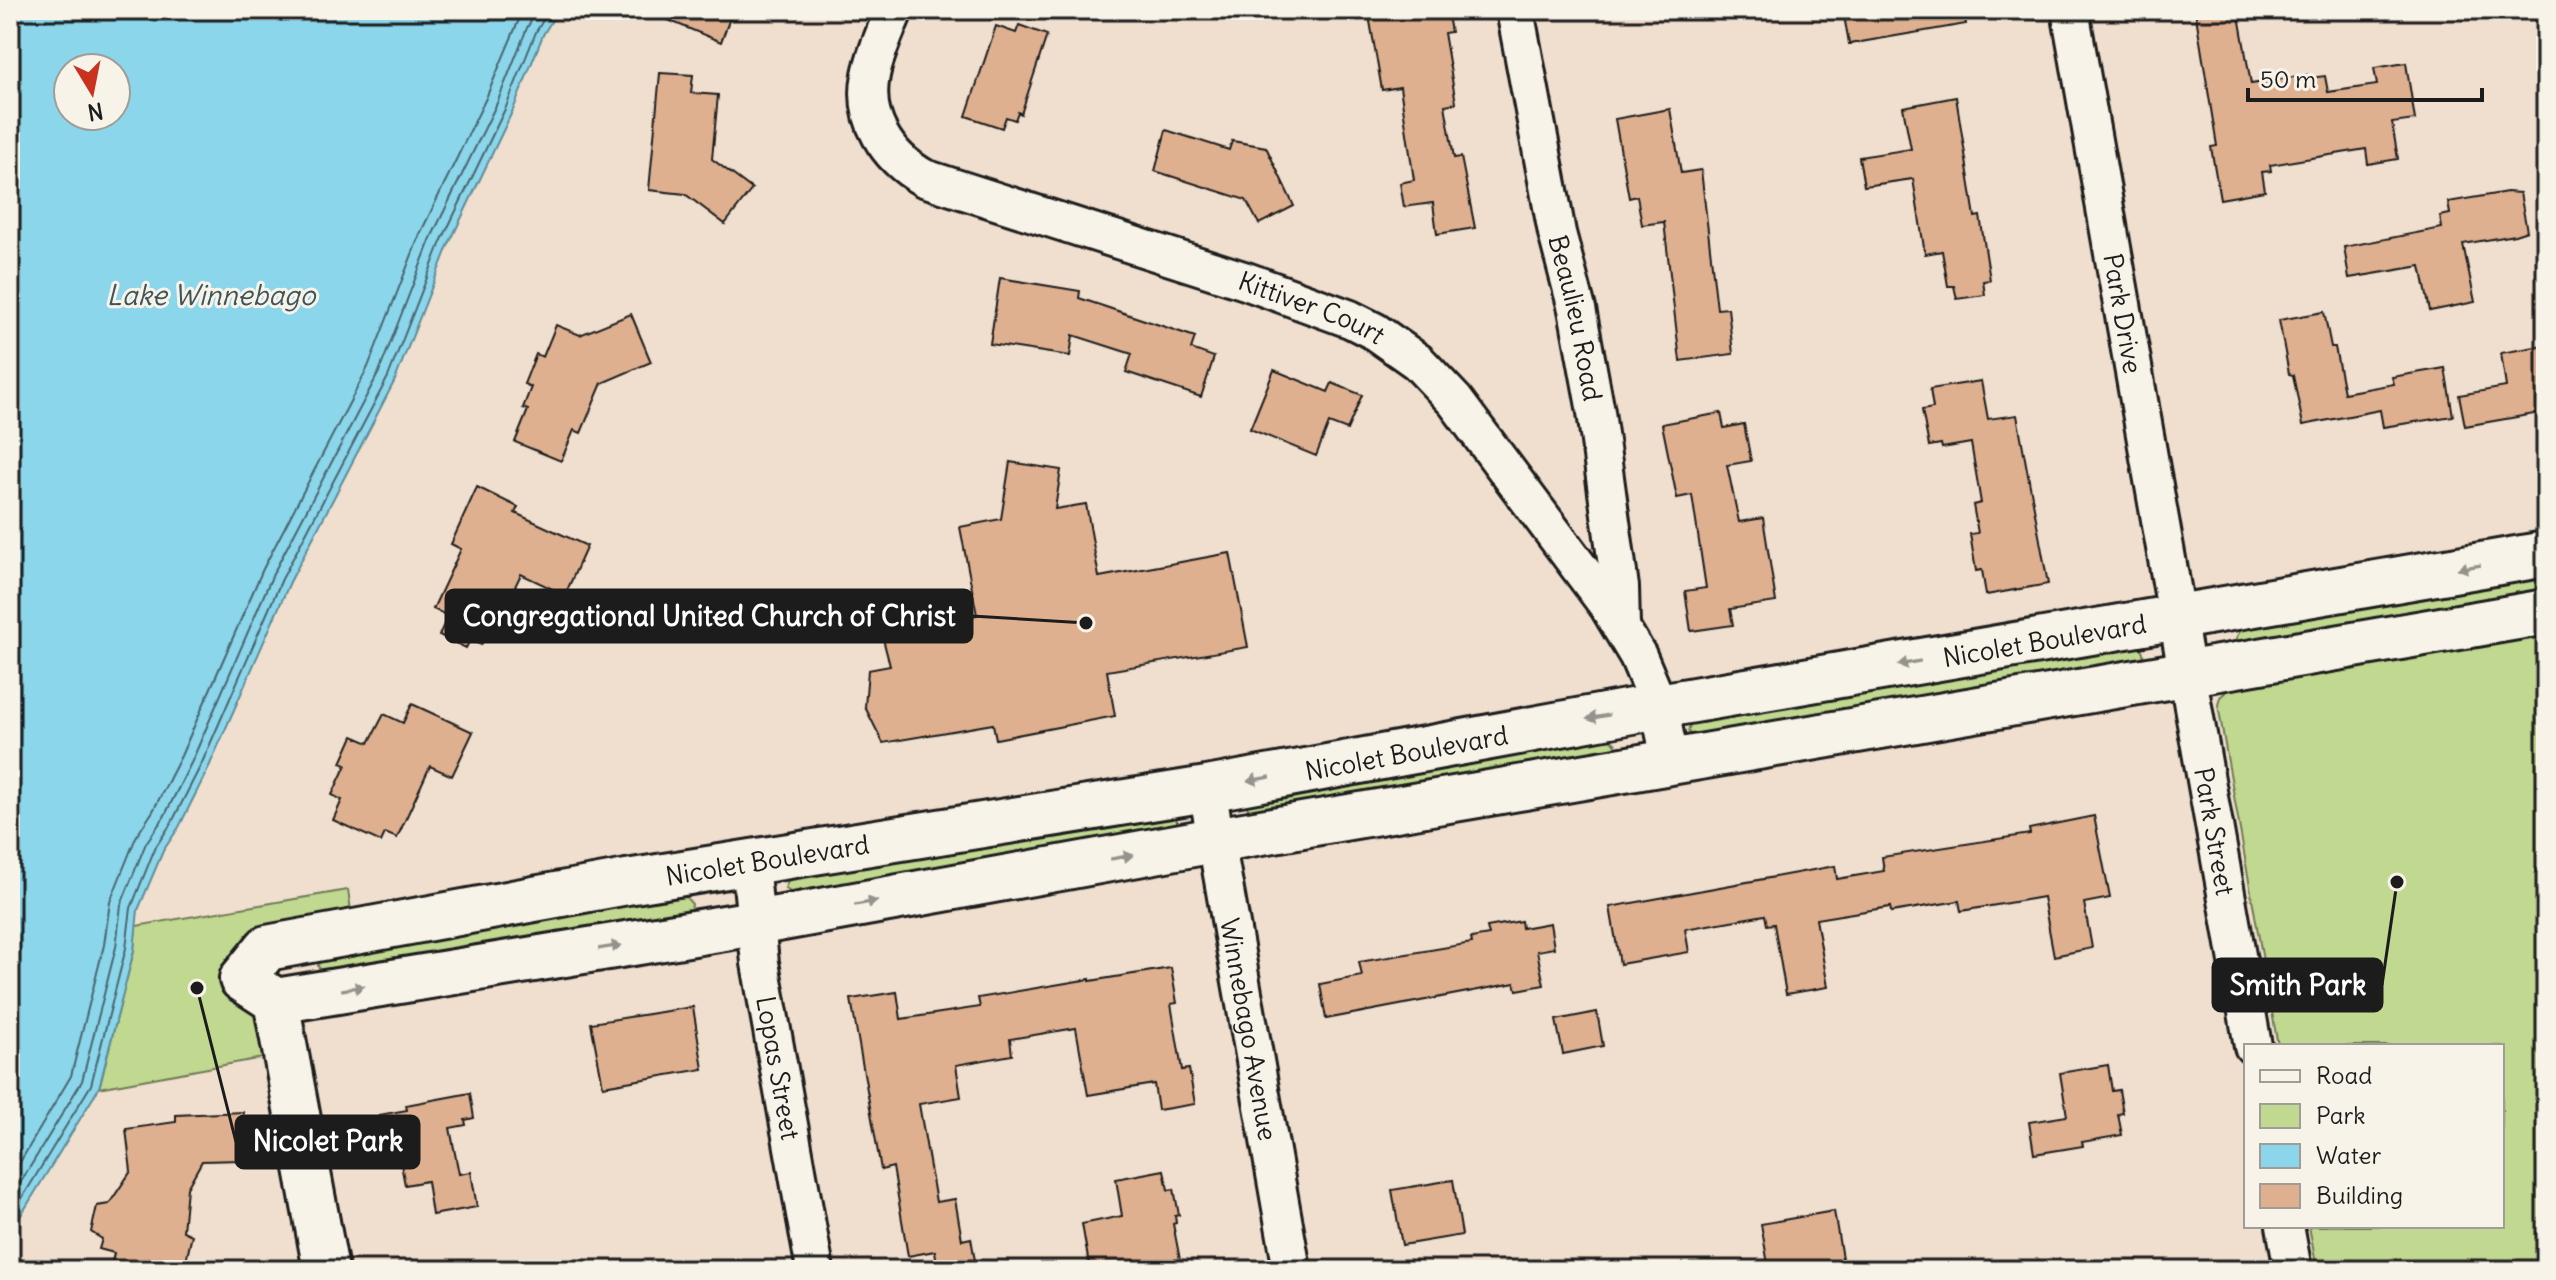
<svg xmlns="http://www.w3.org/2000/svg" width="2556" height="1280" viewBox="0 0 2556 1280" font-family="Delius,sans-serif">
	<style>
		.green { fill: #c0d88f; stroke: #6e7a56; stroke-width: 2 }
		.water { fill: #8bd6eb; stroke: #5f8c98; stroke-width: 2; fill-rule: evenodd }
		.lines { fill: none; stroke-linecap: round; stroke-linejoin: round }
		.shore { stroke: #48666f; stroke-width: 2 }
		.building { fill: #dfb090; stroke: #1c1c1c; stroke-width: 2 }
		.minor-casing { stroke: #1c1c1c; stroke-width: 42 }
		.tertiary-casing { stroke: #1c1c1c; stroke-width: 50 }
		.minor { stroke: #f7f3e8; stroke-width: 36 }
		.tertiary { stroke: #f7f3e8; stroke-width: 44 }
		.oneway { fill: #94928c }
		.labels { text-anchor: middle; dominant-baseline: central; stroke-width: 6; stroke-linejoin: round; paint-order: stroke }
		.street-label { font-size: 26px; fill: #1c1c1c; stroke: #f7f3e8 }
		.water-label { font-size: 28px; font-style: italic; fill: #3d545a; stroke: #f7f3e8 }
		.leader { fill: none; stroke: #1c1c1c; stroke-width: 3 }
		.callout-dot { fill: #1c1c1c; stroke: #f7f3e8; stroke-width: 3 }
		.callout { fill: #1c1c1c; stroke: #1c1c1c; stroke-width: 3 }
		.callout-label { font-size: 28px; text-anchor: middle; font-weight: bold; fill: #fff }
	</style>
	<rect width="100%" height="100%" fill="#f0dfce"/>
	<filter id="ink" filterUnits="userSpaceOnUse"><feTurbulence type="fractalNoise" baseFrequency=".0125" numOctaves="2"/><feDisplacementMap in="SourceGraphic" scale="16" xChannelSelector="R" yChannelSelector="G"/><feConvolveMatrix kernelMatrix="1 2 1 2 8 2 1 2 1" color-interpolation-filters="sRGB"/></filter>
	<g filter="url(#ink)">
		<!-- green -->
		<path class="green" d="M2546 574V599L2242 645 2236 638 2244 625Z
			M2546 630V1270H2317L2309 1226H2502V1046H2278L2218 705 2220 697 2235 684Z
			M2133 643C2141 647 2145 651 2143 660L1693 739 1688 731 1691 722Z
			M1606 735 1616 744 1614 752 1252 815 1247 807 1248 799Z
			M1175 814 1177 821 1175 828 796 897 785 888 791 874Z
			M348 890 352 917 272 962 273 1056 99 1088 134 950 136 926Z
			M682 893 692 904 691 910 685 917 322 973 318 966 319 959Z"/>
		<!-- water -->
		<path class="water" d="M10 10H558L543 35 513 110 448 246 395 380 290 582 208 769 179 827 163 851 138 910 134 950 99 1088 10 1233ZM68 68H116V116H68Z"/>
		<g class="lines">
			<!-- shore -->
			<path class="shore" d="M10 1179 71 1076 104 945 110 902 136 837 153 811 181 756 263 569 368 367 420 234 486 98 523 10
				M10 1200 82 1081 116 947 121 905 146 843 164 817 192 761 273 574 379 372 431 238 497 103 527 28 537 10
				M10 1218 91 1085 126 948 131 908 155 848 172 822 201 765 282 579 388 377 441 242 506 107 536 32 549 10"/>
		</g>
		<!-- building -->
		<path class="building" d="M644 10H733L721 42Z
			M1368 10H1447L1451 32 1444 33 1456 103 1445 105 1454 158 1461 157 1475 228 1437 234 1433 203 1404 207 1400 183 1414 180 1400 87 1382 90Z
			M1843 10H1964L1966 24 1849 44Z
			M2195 10H2238L2251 84 2306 75 2302 79 2325 76 2328 92 2377 85 2374 68 2406 63 2415 120 2392 123 2398 159 2368 164 2366 149 2270 165 2271 171 2262 172 2265 191 2220 199 2211 147 2217 146Z
			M1019 25 1047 35 1021 114 1018 112 1015 120 1006 117 1002 128 966 116 996 26 1016 33Z
			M660 73 693 75 691 93 718 95 712 159 752 189 725 224 685 194 649 190Z
			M1956 97 1975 217 1980 216 1990 280 1983 281 1985 295 1957 299 1954 286H1948L1942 251 1925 254 1913 179 1864 186 1859 157 1911 149 1903 107Z
			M1670 109 1681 173 1701 170 1717 309 1728 308 1733 354 1680 361 1664 222 1642 225 1637 196 1629 198 1615 119Z
			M1166 130 1229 150 1232 141 1266 147 1294 206 1259 224 1246 200 1155 171Z
			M2507 192 2520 193 2527 231 2515 235 2463 244 2475 302 2430 311 2421 266 2349 278 2344 247 2442 228 2440 216 2450 214 2448 202Z
			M1000 278 1080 291 1079 298 1195 337 1191 349 1214 357 1201 397 1126 372 1132 354 1073 335 1070 356 990 344Z
			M2324 312 2331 347H2335L2344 393 2394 384 2392 377 2445 368 2453 416 2383 427 2380 410 2303 425 2293 375 2289 374 2279 320Z
			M631 314 651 362 602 383 581 433 574 430 561 461 515 442 528 410 523 408 531 387 524 384 536 354 543 357 556 325 580 335Z
			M2541 346 2546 376V412L2465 426 2459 395 2506 387 2501 353Z
			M1274 370 1328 392 1332 383 1362 395 1347 430 1329 423 1316 456 1250 429Z
			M1981 381 1988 419 2017 415 2048 584 1986 595 1982 570 1976 571 1970 534 1978 533 1973 505 1981 503 1971 443 1942 448 1941 444 1929 446 1922 410 1933 408 1930 389Z
			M1721 413 1724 428 1744 424 1751 461 1727 465 1739 522 1763 518 1776 602 1730 609 1733 625 1691 631 1685 591 1706 588 1692 495 1677 498 1662 424Z
			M1010 462 1061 470 1055 509 1086 504 1099 577 1230 553 1248 647 1107 671 1115 716 996 739 993 724 883 743 865 707 868 670 890 666 881 631 977 615 960 527 1001 519Z
			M477 487 518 507 515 513 587 546 565 595 521 574 501 616 496 614 481 645 470 640 466 648 439 635 448 616 433 609 461 549 451 544Z
			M412 704 473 732 452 776 430 766 397 838 385 833 381 842 333 820 342 800 332 795 346 765 341 763 353 736 369 743 384 714 403 723Z
			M2094 816 2110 898 2084 903 2092 948 2054 956 2043 897 1961 911 1959 901 1891 912 1890 907 1816 919 1828 987 1786 994 1774 924 1767 925 1765 915 1685 929 1689 952 1620 964 1610 907 1835 866 1837 879 1884 871 1882 857 2030 834 2029 829Z
			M1521 921 1522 928 1550 923 1554 948 1537 951 1544 985 1517 990 1515 983 1326 1019 1320 984 1362 976 1359 962 1472 943 1471 938 1489 935 1487 927Z
			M1171 968 1177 1003 1171 1004 1182 1070 1189 1069 1195 1104 1158 1110 1154 1084 1088 1095 1076 1028 1010 1039 1012 1055 956 1065 961 1097 919 1104 936 1202 955 1199 962 1240 971 1238 976 1266 938 1270 935 1251 908 1256 893 1167 881 1170 851 999 897 992 901 1019 980 1007 978 998 1090 979V981Z
			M693 1007 703 1069 603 1086 591 1023Z
			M1597 1012 1603 1046 1563 1054 1556 1020Z
			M2108 1065 2112 1091 2119 1090 2123 1113 2118 1114 2122 1135 2082 1142 2083 1146 2034 1154 2029 1122 2067 1116 2060 1073Z
			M470 1093 474 1118 465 1120 466 1125 450 1128 459 1174 471 1172 477 1207 432 1215 427 1181 405 1185 399 1154 395 1155 392 1137 383 1139 379 1115 407 1110 406 1105Z
			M243 1112 242 1160 202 1161 187 1188 183 1231 192 1235 184 1270H141L112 1262 114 1253 99 1249 102 1239 91 1232 97 1206 109 1204 131 1171 126 1129 176 1122V1115Z
			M1164 1170 1168 1190 1174 1189 1179 1215 1175 1216 1176 1223 1173 1224 1182 1270H1090L1082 1224 1122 1216 1116 1179Z
			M1453 1180 1462 1235 1402 1245 1392 1190Z
			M1834 1211 1844 1270H1769L1761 1224Z"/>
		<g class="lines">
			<!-- minor casing -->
			<g class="minor-casing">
				<g id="minor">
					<path id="s1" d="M894 10C886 31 875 53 871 75 862 119 887 157 924 178L1246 281 1350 319 1374 331 1418 362 1455 401 1608 606 1638 656 1659 706 1671 764"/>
					<path id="s2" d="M1515 10 1557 233 1577 309 1596 412 1620 587 1621 626"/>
					<path id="s3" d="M2070 10 2253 1046"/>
					<path id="s4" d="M1207 789 1292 1270"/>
					<path id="s5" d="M750 864 760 963 815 1270"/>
					<path d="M2285 1226 2293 1270"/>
				</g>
			</g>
			<!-- tertiary casing -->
			<g class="tertiary-casing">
				<g id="tertiary">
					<path d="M276 1001 755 923 1215 840 2546 612"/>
					<path id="s6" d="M326 1270 276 1001 242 979 267 948 627 882 1207 789 1659 706 2546 554"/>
				</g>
			</g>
			<!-- minor -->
			<use href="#minor" class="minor"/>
			<!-- tertiary -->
			<use href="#tertiary" class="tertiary"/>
		</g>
		<!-- one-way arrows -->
		<defs><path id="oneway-solid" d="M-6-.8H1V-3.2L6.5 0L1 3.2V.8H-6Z" transform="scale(2)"/></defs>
		<g class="oneway">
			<use href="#oneway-solid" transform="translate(2469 567) rotate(171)"/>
			<use href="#oneway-solid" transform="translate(1909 663) rotate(170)"/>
			<use href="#oneway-solid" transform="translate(1598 717) rotate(170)"/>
			<use href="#oneway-solid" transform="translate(1259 779) rotate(170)"/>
			<use href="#oneway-solid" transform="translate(1122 857) rotate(-10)"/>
			<use href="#oneway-solid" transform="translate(866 903) rotate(-10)"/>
			<use href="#oneway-solid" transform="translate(610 947) rotate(-9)"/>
			<use href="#oneway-solid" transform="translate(353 988) rotate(-10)"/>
		</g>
	</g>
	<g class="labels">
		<!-- street labels -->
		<g class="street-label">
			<text stroke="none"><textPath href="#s1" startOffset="602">Kittiver Court</textPath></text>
			<text stroke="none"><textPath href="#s3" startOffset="308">Park Drive</textPath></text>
			<text stroke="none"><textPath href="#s2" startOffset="314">Beaulieu Road</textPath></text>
			<text stroke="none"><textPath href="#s6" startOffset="2158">Nicolet Boulevard</textPath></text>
			<text stroke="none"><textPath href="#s6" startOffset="1510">Nicolet Boulevard</textPath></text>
			<text stroke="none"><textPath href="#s3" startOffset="834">Park Street</textPath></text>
			<text stroke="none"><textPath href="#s6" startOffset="862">Nicolet Boulevard</textPath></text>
			<text stroke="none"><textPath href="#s4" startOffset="244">Winnebago Avenue</textPath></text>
			<text stroke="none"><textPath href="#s5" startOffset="206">Lopas Street</textPath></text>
		</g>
		<!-- water labels -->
		<g class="water-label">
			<text x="211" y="295">Lake Winnebago</text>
		</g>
	</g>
	<!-- callouts -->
	<path class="leader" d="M1086 623L972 616M2397 882L2382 985M197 988L236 1142"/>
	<g class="callout-dot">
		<circle cx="1086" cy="623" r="8"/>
		<circle cx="2397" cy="882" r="8"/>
		<circle cx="197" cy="988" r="8"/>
	</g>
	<g class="callout">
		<rect x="446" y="590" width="526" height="52" rx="8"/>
		<rect x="2213" y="959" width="169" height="52" rx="8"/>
		<rect x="236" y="1116" width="183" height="52" rx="8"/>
	</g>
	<g class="callout-label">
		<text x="709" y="626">Congregational United Church of Christ</text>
		<text x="2298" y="995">Smith Park</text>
		<text x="328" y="1151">Nicolet Park</text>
	</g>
	<!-- margin -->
	<rect width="2556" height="1280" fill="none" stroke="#f7f3e8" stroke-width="40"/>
	<rect x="20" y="20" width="2516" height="1240" fill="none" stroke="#1c1c1c" stroke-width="3" filter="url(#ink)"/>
	<!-- legend -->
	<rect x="2244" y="1044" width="260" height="184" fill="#f7f3e8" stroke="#9f9d96" stroke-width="2"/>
	<rect x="2260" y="1070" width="40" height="12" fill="#f7f3e8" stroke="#9f9d96" stroke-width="2"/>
	<text x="2316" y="1084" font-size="24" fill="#1c1c1c">Road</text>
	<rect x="2260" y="1104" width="40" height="24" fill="#c0d88f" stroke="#9f9d96" stroke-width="2"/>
	<text x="2316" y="1124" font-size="24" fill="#1c1c1c">Park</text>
	<rect x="2260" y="1144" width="40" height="24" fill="#8bd6eb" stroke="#9f9d96" stroke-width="2"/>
	<text x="2316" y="1164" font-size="24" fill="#1c1c1c">Water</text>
	<rect x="2260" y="1184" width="40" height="24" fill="#dfb090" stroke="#9f9d96" stroke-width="2"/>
	<text x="2316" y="1204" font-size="24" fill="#1c1c1c">Building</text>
	<!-- north arrow -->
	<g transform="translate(92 92) rotate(170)"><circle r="38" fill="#f7f3e8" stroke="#9f9d96" stroke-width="2"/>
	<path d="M0-6L14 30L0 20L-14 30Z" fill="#c8321e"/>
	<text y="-12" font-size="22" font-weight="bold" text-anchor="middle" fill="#1c1c1c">N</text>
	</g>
	<!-- scale -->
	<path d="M2248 88v12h234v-12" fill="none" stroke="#1c1c1c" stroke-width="4"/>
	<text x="2260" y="88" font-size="24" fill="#1c1c1c" stroke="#f7f3e8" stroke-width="6" paint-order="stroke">50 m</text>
</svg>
